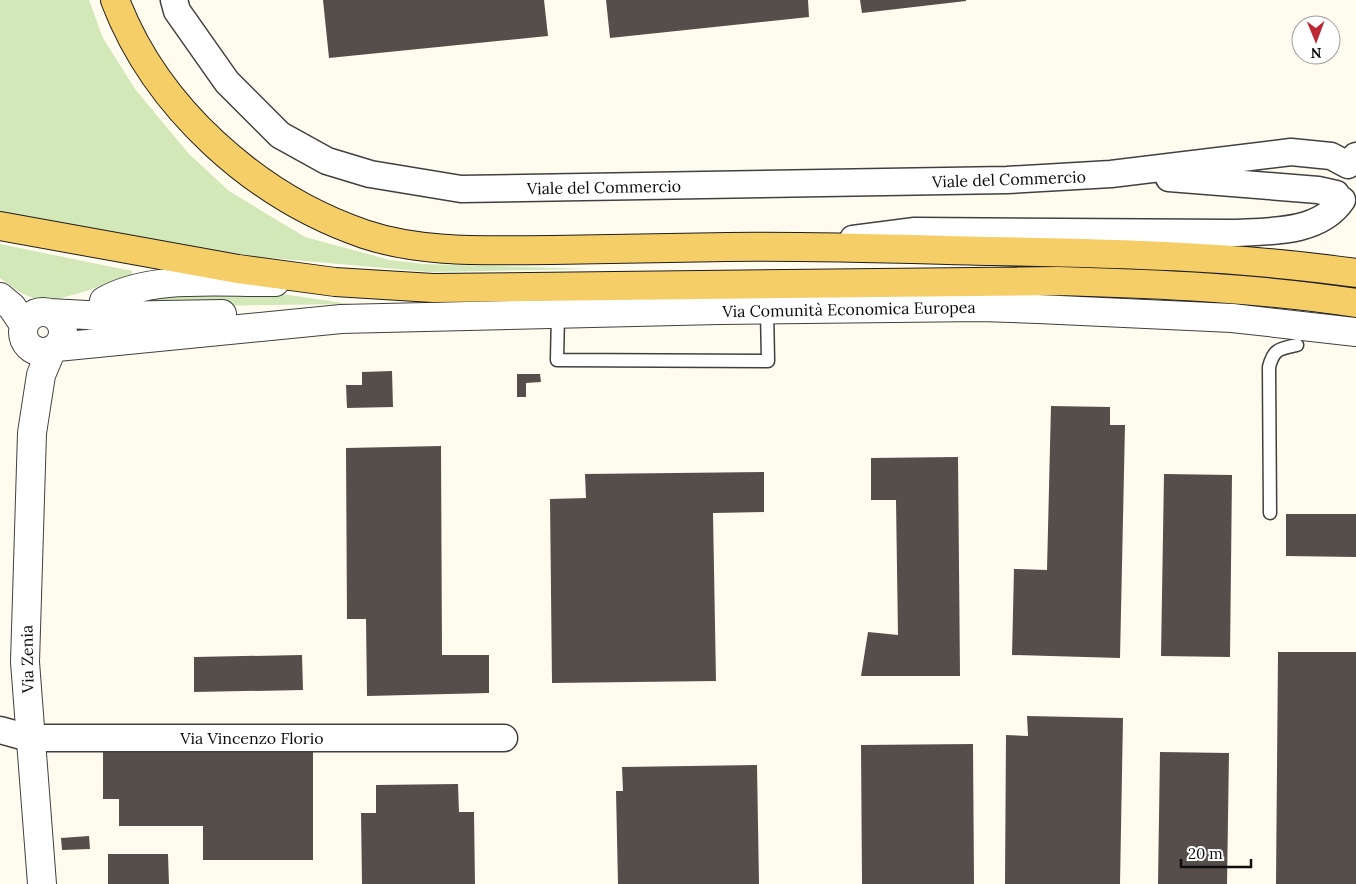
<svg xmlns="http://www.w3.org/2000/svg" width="1356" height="884" viewBox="0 0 1356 884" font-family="Lora,serif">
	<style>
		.green { fill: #d3e8b8 }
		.building { fill: #564e4a }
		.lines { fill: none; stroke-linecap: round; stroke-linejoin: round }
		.service-casing { stroke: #404040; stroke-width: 15 }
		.minor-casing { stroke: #404040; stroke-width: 29 }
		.tertiary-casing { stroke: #404040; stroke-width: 30 }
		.primary-casing { stroke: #1e1e1e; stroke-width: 30 }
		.service { stroke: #fff; stroke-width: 12 }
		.minor { stroke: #fff; stroke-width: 26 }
		.tertiary { stroke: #fff; stroke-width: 28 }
		.primary { stroke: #f6ce67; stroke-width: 28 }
		.labels { text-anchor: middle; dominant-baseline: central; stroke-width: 5; stroke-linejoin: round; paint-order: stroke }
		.street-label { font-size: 16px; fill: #0d0d0d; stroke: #fff }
	</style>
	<rect width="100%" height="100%" fill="#fffbee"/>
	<!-- green -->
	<path class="green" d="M0 0H89L103 38 135 89 189 154 229 191 305 237 390 260 424 264 590 269 430 272 260 257 54 226 0 213Z
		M0 244 132 271V275C109 282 68 300 45 300 29 300 12 287 0 278Z
		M243 292 289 295 350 304 126 307 144 295Z"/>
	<!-- building -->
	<path class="building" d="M323 0H544L548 36 329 58Z
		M606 0H808L809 17 610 38Z
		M860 0H966V1L862 13Z
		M392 371 393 407 347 408 346 385H362V372Z
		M517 374H540L541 382 526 383V397H517Z
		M1051 406 1110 407V425H1125L1120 658 1012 655 1014 569 1047 570Z
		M441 446 442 655H489V693L367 696 366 619H347L346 448Z
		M958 457 960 676H861L868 632 898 635 896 500H871V458Z
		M764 472V512L713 513 716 681 552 683 550 499 586 498 585 474Z
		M1164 474 1232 475 1230 657 1161 656Z
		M1286 514H1356V557L1286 556Z
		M1278 652H1356V884H1276Z
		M302 655 303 690 194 692V657Z
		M1027 716 1123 718 1120 884H1005L1006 735 1028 736Z
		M973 744 974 884H862L861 745Z
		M103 752H313V860H203V826H119V799H103Z
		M1160 752 1229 753 1227 884H1158Z
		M757 765 759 884H618L616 791H623L622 767Z
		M458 784 459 812H474L475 884H362L361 813H376V785Z
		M89 836 90 849 62 850 61 838Z
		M108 854H168L169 884H108Z"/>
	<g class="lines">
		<!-- service casing -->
		<g class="service-casing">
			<path id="service" d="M558 314 557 360 768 361 767 310
				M1270 513 1269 367C1274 348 1280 349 1297 345"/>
		</g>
		<!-- minor casing -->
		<g class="minor-casing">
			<path id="minor" d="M174 0 177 11 227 82 280 135 327 161 370 174 461 189 1007 180 1111 174 1291 152 1331 156 1348 165 1356 156
				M1169 178 1318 190 1336 194
				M853 239 915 231 1232 233C1269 231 1319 234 1342 200
				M0 730 29 738H504"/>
		</g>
		<!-- tertiary casing -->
		<g class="tertiary-casing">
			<path id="tertiary" d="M0 297 12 307 24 325
				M23 332a20 20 0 1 1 40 0a20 20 0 1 1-40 0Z
				M50 313 105 316 222 314
				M105 316 102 310 104 301C152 274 221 283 275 282
				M57 347 341 319 719 310 981 307 1038 309 1232 318 1356 332
				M42 884 25 662 32 433 41 375 51 351"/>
		</g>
		<!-- primary casing -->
		<g class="primary-casing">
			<path id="primary" d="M115 0C156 108 256 197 364 234 423 254 490 250 552 250 611 249 669 248 728 247 816 246 904 249 992 251 1113 253 1236 256 1356 273
				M0 226 238 269 335 282 433 288 1059 281C1158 284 1258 288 1356 303"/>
		</g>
		<!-- service -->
		<use href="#service" class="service"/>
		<!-- minor -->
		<use href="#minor" class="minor"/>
		<!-- tertiary -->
		<use href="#tertiary" class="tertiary"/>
		<!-- primary -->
		<use href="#primary" class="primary"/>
	</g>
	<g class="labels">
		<!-- street labels -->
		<g class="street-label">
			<text transform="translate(1009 179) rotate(-2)">Viale del Commercio</text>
			<text transform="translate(604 187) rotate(-1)">Viale del Commercio</text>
			<text transform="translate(849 309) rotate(-1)">Via Comunità Economica Europea</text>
			<text transform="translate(27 659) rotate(-91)">Via Zenia</text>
			<text x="252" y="738">Via Vincenzo Florio</text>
		</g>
	</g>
	<!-- north arrow -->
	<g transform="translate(1316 40) rotate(179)"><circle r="24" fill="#ffffff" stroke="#9e9e9e"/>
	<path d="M0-4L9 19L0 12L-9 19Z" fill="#bb2834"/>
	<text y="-8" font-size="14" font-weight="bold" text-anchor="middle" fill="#0d0d0d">N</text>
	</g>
	<!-- scale -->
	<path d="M1181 859v8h70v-8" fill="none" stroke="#0d0d0d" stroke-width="2.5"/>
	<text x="1188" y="859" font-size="15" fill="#0d0d0d" stroke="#ffffff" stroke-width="4" paint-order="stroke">20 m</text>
</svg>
